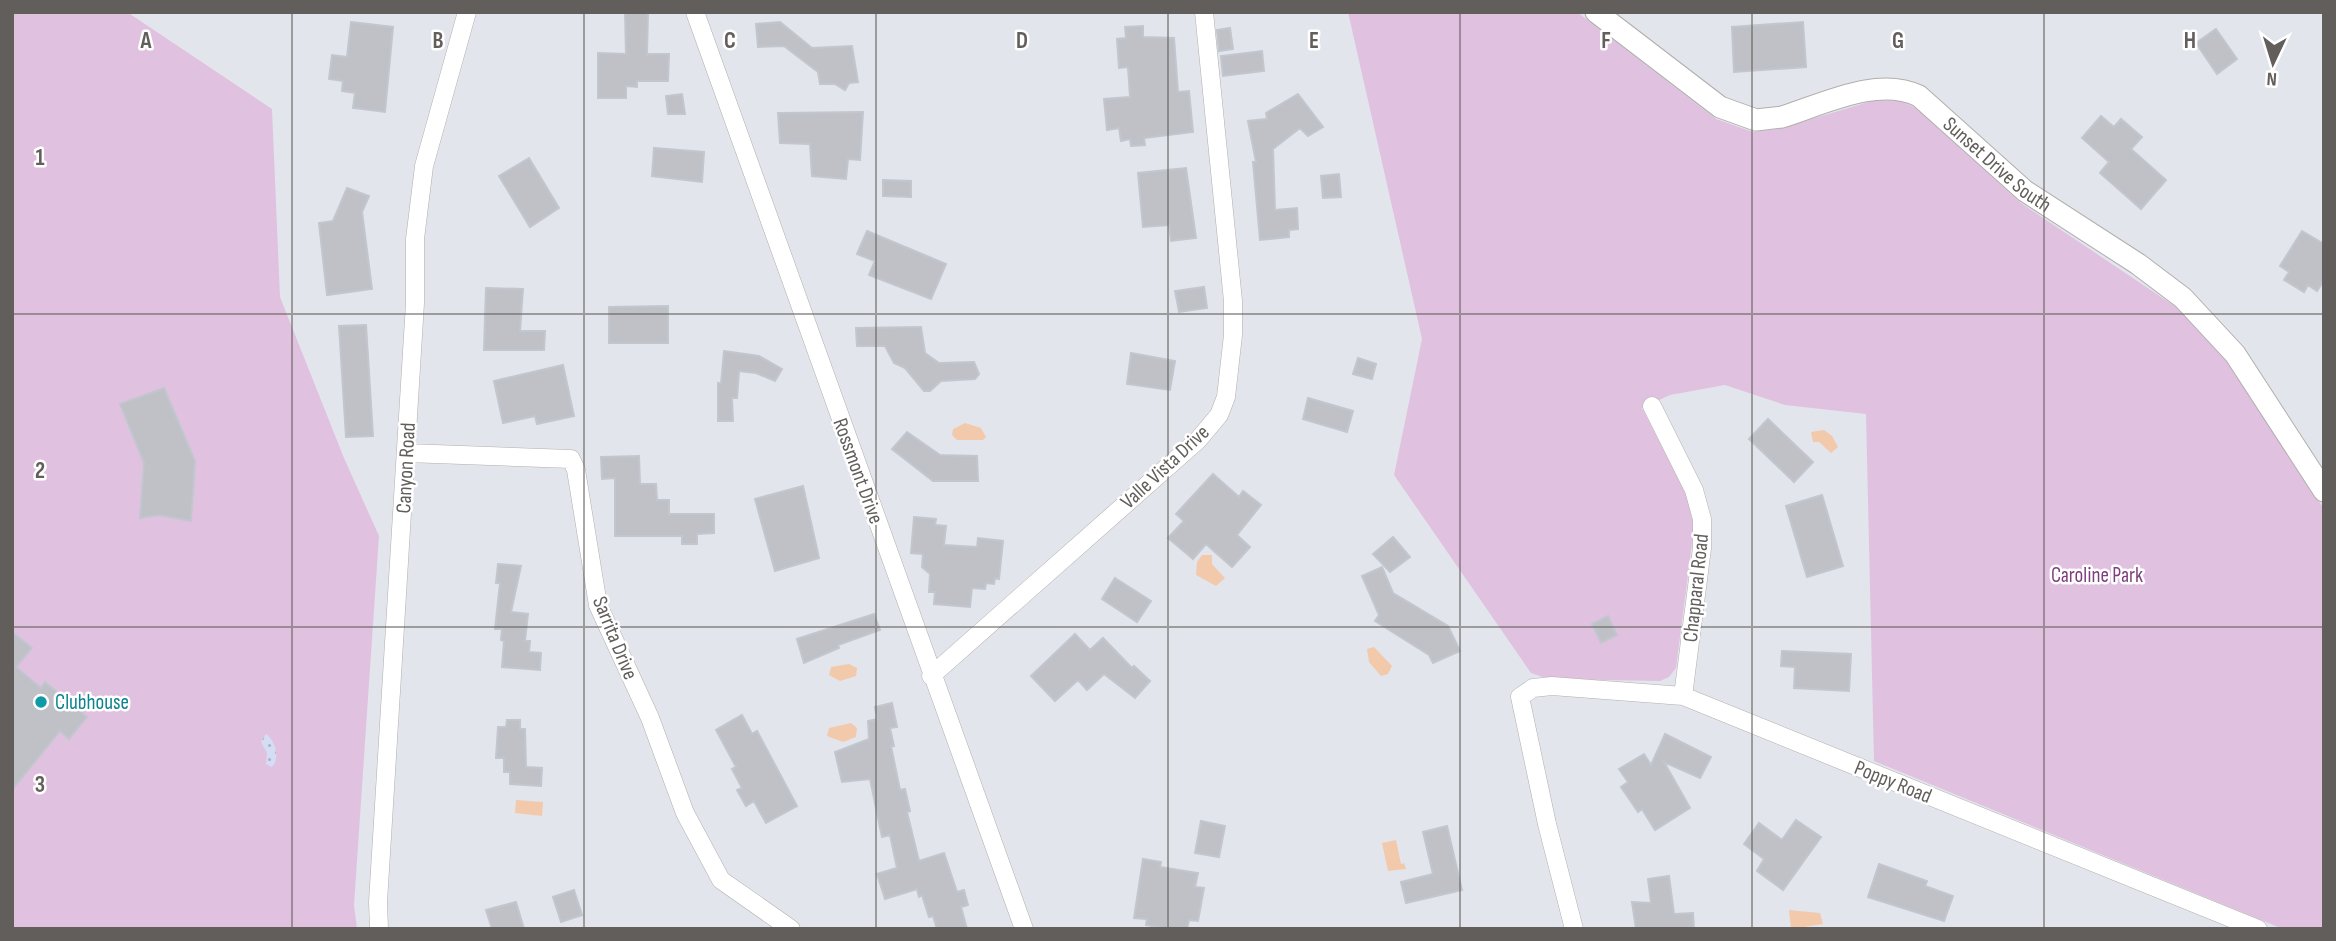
<svg xmlns="http://www.w3.org/2000/svg" width="2336" height="941" viewBox="0 0 2336 941" font-family="'Sofia Sans Condensed',sans-serif">
	<style>
		.green { fill: #e0c2e0 }
		.sand { fill: url(#sand-dots) }
		.water { fill: #f3c9ab }
		.building { fill: #bfc1c7; stroke: #c2c6cf; stroke-width: 2 }
		.lines { fill: none; stroke-linecap: round; stroke-linejoin: round }
		.minor-casing { stroke: #b1afac; stroke-width: 19 }
		.tertiary-casing { stroke: #b1afac; stroke-width: 23 }
		.minor { stroke: #fff; stroke-width: 18 }
		.tertiary { stroke: #fff; stroke-width: 21 }
		.grid { fill: none; stroke: #615e5b; stroke-width: 2; stroke-opacity: 0.55 }
		.culture-dot { fill: #0f9aa8; stroke: #fff; stroke-width: 2.5 }
		.labels { text-anchor: middle; dominant-baseline: central; stroke-width: 5; stroke-linejoin: round; paint-order: stroke }
		.street-label { font-size: 21px; fill: #615e5b; stroke: #fff }
		.park-label { font-size: 21px; fill: #7c3f7b; stroke: #fff }
		.culture-label { font-size: 21px; fill: #0d838f; stroke: #fff; text-anchor: start }
		.grid-label { font-size: 23px; text-anchor: middle; font-weight: bold; fill: #615e5b; stroke: #fff; stroke-width: 5; stroke-linejoin: round; paint-order: stroke }
	</style>
	<defs>
		<pattern id="sand-dots" width="8" height="8" patternUnits="userSpaceOnUse" patternTransform="scale(1.75)"><rect width="8" height="8" fill="#d5ddf5"/><path d="M2 2h.1M6 6h.1" fill="none" stroke="#b0b6c9" stroke-width="1.8" stroke-linecap="round"/></pattern>
	</defs>
	<rect width="100%" height="100%" fill="#e3e5ec"/>
	<!-- green -->
	<path class="green" d="M12 12H127L272 109 280 297 344 458 379 536 354 905 357 929H12Z
		M1348 12H1577L1716 119 1753 132 1778 129 1875 100 1901 101 1916 108 2021 203 2179 309 2232 366 2324 509V929H2283L1874 761 1866 414 1785 405 1725 385 1670 395 1642 408 1688 498 1694 528 1676 668 1669 677 1660 681 1549 679 1531 673 1394 475 1422 339Z"/>
	<!-- sand -->
	<path class="sand" d="M266 734C276 741 280 759 272 767L266 764 267 753 261 742Z"/>
	<!-- water -->
	<path class="water" d="M965 423 981 428 986 437 983 440H957L952 435 953 429Z
		M1824 430 1832 436 1838 447 1831 453 1819 442H1813L1811 432Z
		M1202 555H1212V564L1225 578 1216 586 1196 575 1197 562Z
		M1374 647 1392 666 1388 674 1381 676 1369 662 1367 649Z
		M849 664 857 668 856 676 840 681 829 675 831 667Z
		M851 723 857 728 856 737 843 742 827 736 829 728Z
		M516 800 543 802 542 816 515 813Z
		M1396 840 1401 864 1404 863 1406 869 1388 871 1382 843Z
		M1789 910 1820 913 1823 924 1791 929Z"/>
	<!-- building -->
	<path class="building" d="M625 12H648L647 54H669L668 81H637V87L626 86V98H598V53L626 54Z
		M351 22 393 27 385 112 353 108 355 93 342 91 343 81 329 79 332 55 347 57Z
		M780 22 812 48 852 46 858 82 849 83 845 90 835 84H820L818 72 784 46 758 47 756 24Z
		M1803 22 1806 67 1734 72 1732 27Z
		M1143 26V37L1174 38 1178 92 1189 91 1193 132 1144 138 1145 145 1131 146 1130 139 1121 141 1119 128 1107 130 1104 99 1130 97 1128 67 1119 68 1117 39 1126 38 1125 27Z
		M1230 28 1233 49 1219 51 1217 30Z
		M2216 29 2237 59 2217 74 2196 43Z
		M1262 51 1264 71 1223 76 1221 56Z
		M682 94 685 114H668L666 96Z
		M1298 94 1323 127 1308 136 1300 128 1273 149 1275 210 1297 208 1298 229 1289 230V237L1260 240 1253 162H1256L1248 121 1267 119 1266 113Z
		M863 112 860 160 848 159 846 179 812 176 810 144 780 143 778 113Z
		M2101 116 2114 127 2121 119 2142 137 2131 149 2166 180 2141 209 2100 173 2109 162 2082 138Z
		M654 148 704 152 702 182 652 176Z
		M529 158 559 208 530 227 499 176Z
		M1186 168 1196 238 1171 241 1169 225 1143 227 1138 173Z
		M1339 174 1341 197 1323 198 1321 176Z
		M883 180 911 181V197L883 196Z
		M347 188 369 196 362 212 372 289 327 295 319 223 333 221Z
		M867 231 946 264 931 299 869 275 875 261 857 254Z
		M2302 231 2324 244V280L2317 291 2308 285 2304 292 2284 280 2289 272 2280 266Z
		M1204 287 1207 308 1179 312 1175 291Z
		M486 288 523 289 520 331H545L544 350H484Z
		M668 306V343H609V307Z
		M366 325 373 436 346 437 339 326Z
		M921 327 925 353 939 363 974 362 979 374 975 379 941 381 930 391H924L905 368 894 363 885 346H857L856 328Z
		M724 351 759 356 782 369 775 381 756 373 739 371 737 398H732L733 421H718V383L721 384Z
		M1131 353 1175 361 1170 390 1127 384Z
		M1358 358 1376 364 1372 379 1353 374Z
		M563 365 574 416 537 424 535 416 503 423 494 381Z
		M164 388 195 461 191 521 159 515 140 518 144 463 120 404Z
		M1308 398 1353 411 1347 432 1303 419Z
		M1768 419 1813 462 1794 482 1749 439Z
		M907 432 940 455 977 456 978 481H933L892 449Z
		M639 456 640 484H656L657 500H669V514H714V533L697 534V544H682V536H615V478L602 479 601 457Z
		M1213 474 1239 497 1243 491 1261 505 1237 535 1250 547 1232 567 1206 544 1193 559 1168 538 1184 521 1176 514Z
		M803 486 819 558 775 571 755 499Z
		M1822 495 1843 566 1807 577 1786 506Z
		M914 517 936 519 935 525 946 526 944 545 977 547 978 538 1003 541 999 579 995 578 994 584 986 583 985 589 972 588 970 607 934 604 935 592H929L930 574 922 567 923 554 911 553Z
		M1393 537 1410 557 1390 572 1373 554Z
		M498 564 521 566 511 612 528 614 525 641H530L529 652 541 653 540 670 502 667 504 641 501 640 502 629H495L500 583H496Z
		M1382 567 1393 593 1448 626 1460 651 1433 663 1429 655 1375 621 1379 615 1362 576Z
		M1115 578 1151 601 1137 622 1102 599Z
		M874 614 880 630 838 645 839 648 804 663 797 639Z
		M1608 616 1617 635 1601 643 1592 624Z
		M12 632 32 648 16 667 41 688 45 682 87 717 69 739 60 731 12 790Z
		M1075 634 1090 650 1103 638 1132 668 1134 666 1150 681 1135 698 1104 674 1087 690 1078 680 1055 701 1031 676Z
		M1782 651 1851 654 1849 691 1794 688 1795 667 1781 666Z
		M892 703 897 727 890 728 894 746H891L900 790 905 789 910 811 907 812 919 861 944 853 957 892 964 890 968 905 961 907 967 929H937L933 916 929 917 922 895 919 897 917 889 885 899 877 874 897 868 890 835 882 837 870 779 842 782 835 752 869 739 868 721 877 719 875 707Z
		M742 715 752 734 757 731 797 806 766 823 754 801 746 806 737 790 742 788 732 769 736 767 716 730Z
		M507 720H520V729H525L526 767 542 768 541 786 510 784V772H504V758H496L498 727H506Z
		M1665 734 1711 757 1700 778 1664 762 1690 808 1655 830 1642 809 1638 812 1621 787 1628 782 1619 769 1644 754 1651 765Z
		M1796 820 1821 837 1783 890 1757 871 1764 859 1744 844 1759 823 1782 840Z
		M1201 821 1225 826 1219 857 1195 853Z
		M1447 826 1462 890 1406 903 1401 882 1433 874 1423 832Z
		M1143 859 1161 862 1160 867 1198 873 1195 887 1204 888 1198 921 1189 920 1187 929H1168L1146 925 1147 919 1134 918Z
		M1879 864 1927 881 1925 886 1953 896 1944 921 1868 897Z
		M1669 876 1674 914 1693 913 1694 929H1636L1632 902 1651 903 1648 879Z
		M574 890 582 915 561 922 553 897Z
		M516 902 524 929H492L486 910Z"/>
	<g class="lines">
		<!-- minor casing -->
		<g class="minor-casing">
			<path id="minor" d="M695 12 1024 929
				M1652 406 1694 490 1702 519V548L1683 696
				M407 453 571 459 576 470 598 605 650 718 685 813 721 880 791 929
				M931 676 1198 440 1219 415 1226 397 1233 335V301L1204 12
				M379 929 378 902 415 303V239L424 166 467 12
				M1574 929 1547 824 1520 697 1533 688 1552 686 1683 696 2258 929"/>
		</g>
		<!-- tertiary casing -->
		<g class="tertiary-casing">
			<g id="tertiary">
				<path id="s1" d="M1596 12 1720 107 1756 120 1782 117C1824 104 1877 76 1919 96L2025 191 2138 264 2183 298 2235 354 2324 491"/>
			</g>
		</g>
		<!-- minor -->
		<use href="#minor" class="minor"/>
		<!-- tertiary -->
		<use href="#tertiary" class="tertiary"/>
	</g>
	<!-- grid -->
	<path class="grid" d="M292 12V929M584 12V929M876 12V929M1168 12V929M1460 12V929M1752 12V929M2044 12V929M12 314H2324M12 627H2324"/>
	<!-- markers -->
	<circle class="culture-dot" cx="41" cy="702" r="7"/>
	<g class="labels">
		<!-- street labels -->
		<g class="street-label">
			<text stroke="none"><textPath href="#s1" startOffset="467">Sunset Drive South</textPath></text>
			<text transform="translate(1165 467) rotate(-43)">Valle Vista Drive</text>
			<text transform="translate(406 468) rotate(-87)">Canyon Road</text>
			<text transform="translate(858 471) rotate(70)">Rossmont Drive</text>
			<text transform="translate(1696 588) rotate(-84)">Chapparal Road</text>
			<text transform="translate(615 638) rotate(68)">Sarrita Drive</text>
			<text transform="translate(1893 782) rotate(22)">Poppy Road</text>
		</g>
		<!-- park labels -->
		<g class="park-label">
			<text x="2097" y="575">Caroline Park</text>
		</g>
		<!-- culture labels -->
		<g class="culture-label">
			<text x="55" y="702">Clubhouse</text>
		</g>
	</g>
	<g class="grid-label">
		<text x="146" y="48">A</text>
		<text x="438" y="48">B</text>
		<text x="730" y="48">C</text>
		<text x="1022" y="48">D</text>
		<text x="1314" y="48">E</text>
		<text x="1606" y="48">F</text>
		<text x="1898" y="48">G</text>
		<text x="2190" y="48">H</text>
		<text x="40" y="165">1</text>
		<text x="40" y="478">2</text>
		<text x="40" y="792">3</text>
	</g>
	<!-- border -->
	<rect width="2336" height="941" fill="none" stroke="#615e5b" stroke-width="28"/>
	<!-- north arrow -->
	<g transform="translate(2273 63) rotate(184)" stroke="#ffffff" stroke-width="5" paint-order="stroke">
	<path d="M0-5L12 26L0 18L-12 26Z" fill="#615e5b"/>
	<text y="-10" font-size="19" font-weight="bold" text-anchor="middle" fill="#615e5b">N</text>
	</g>
</svg>
